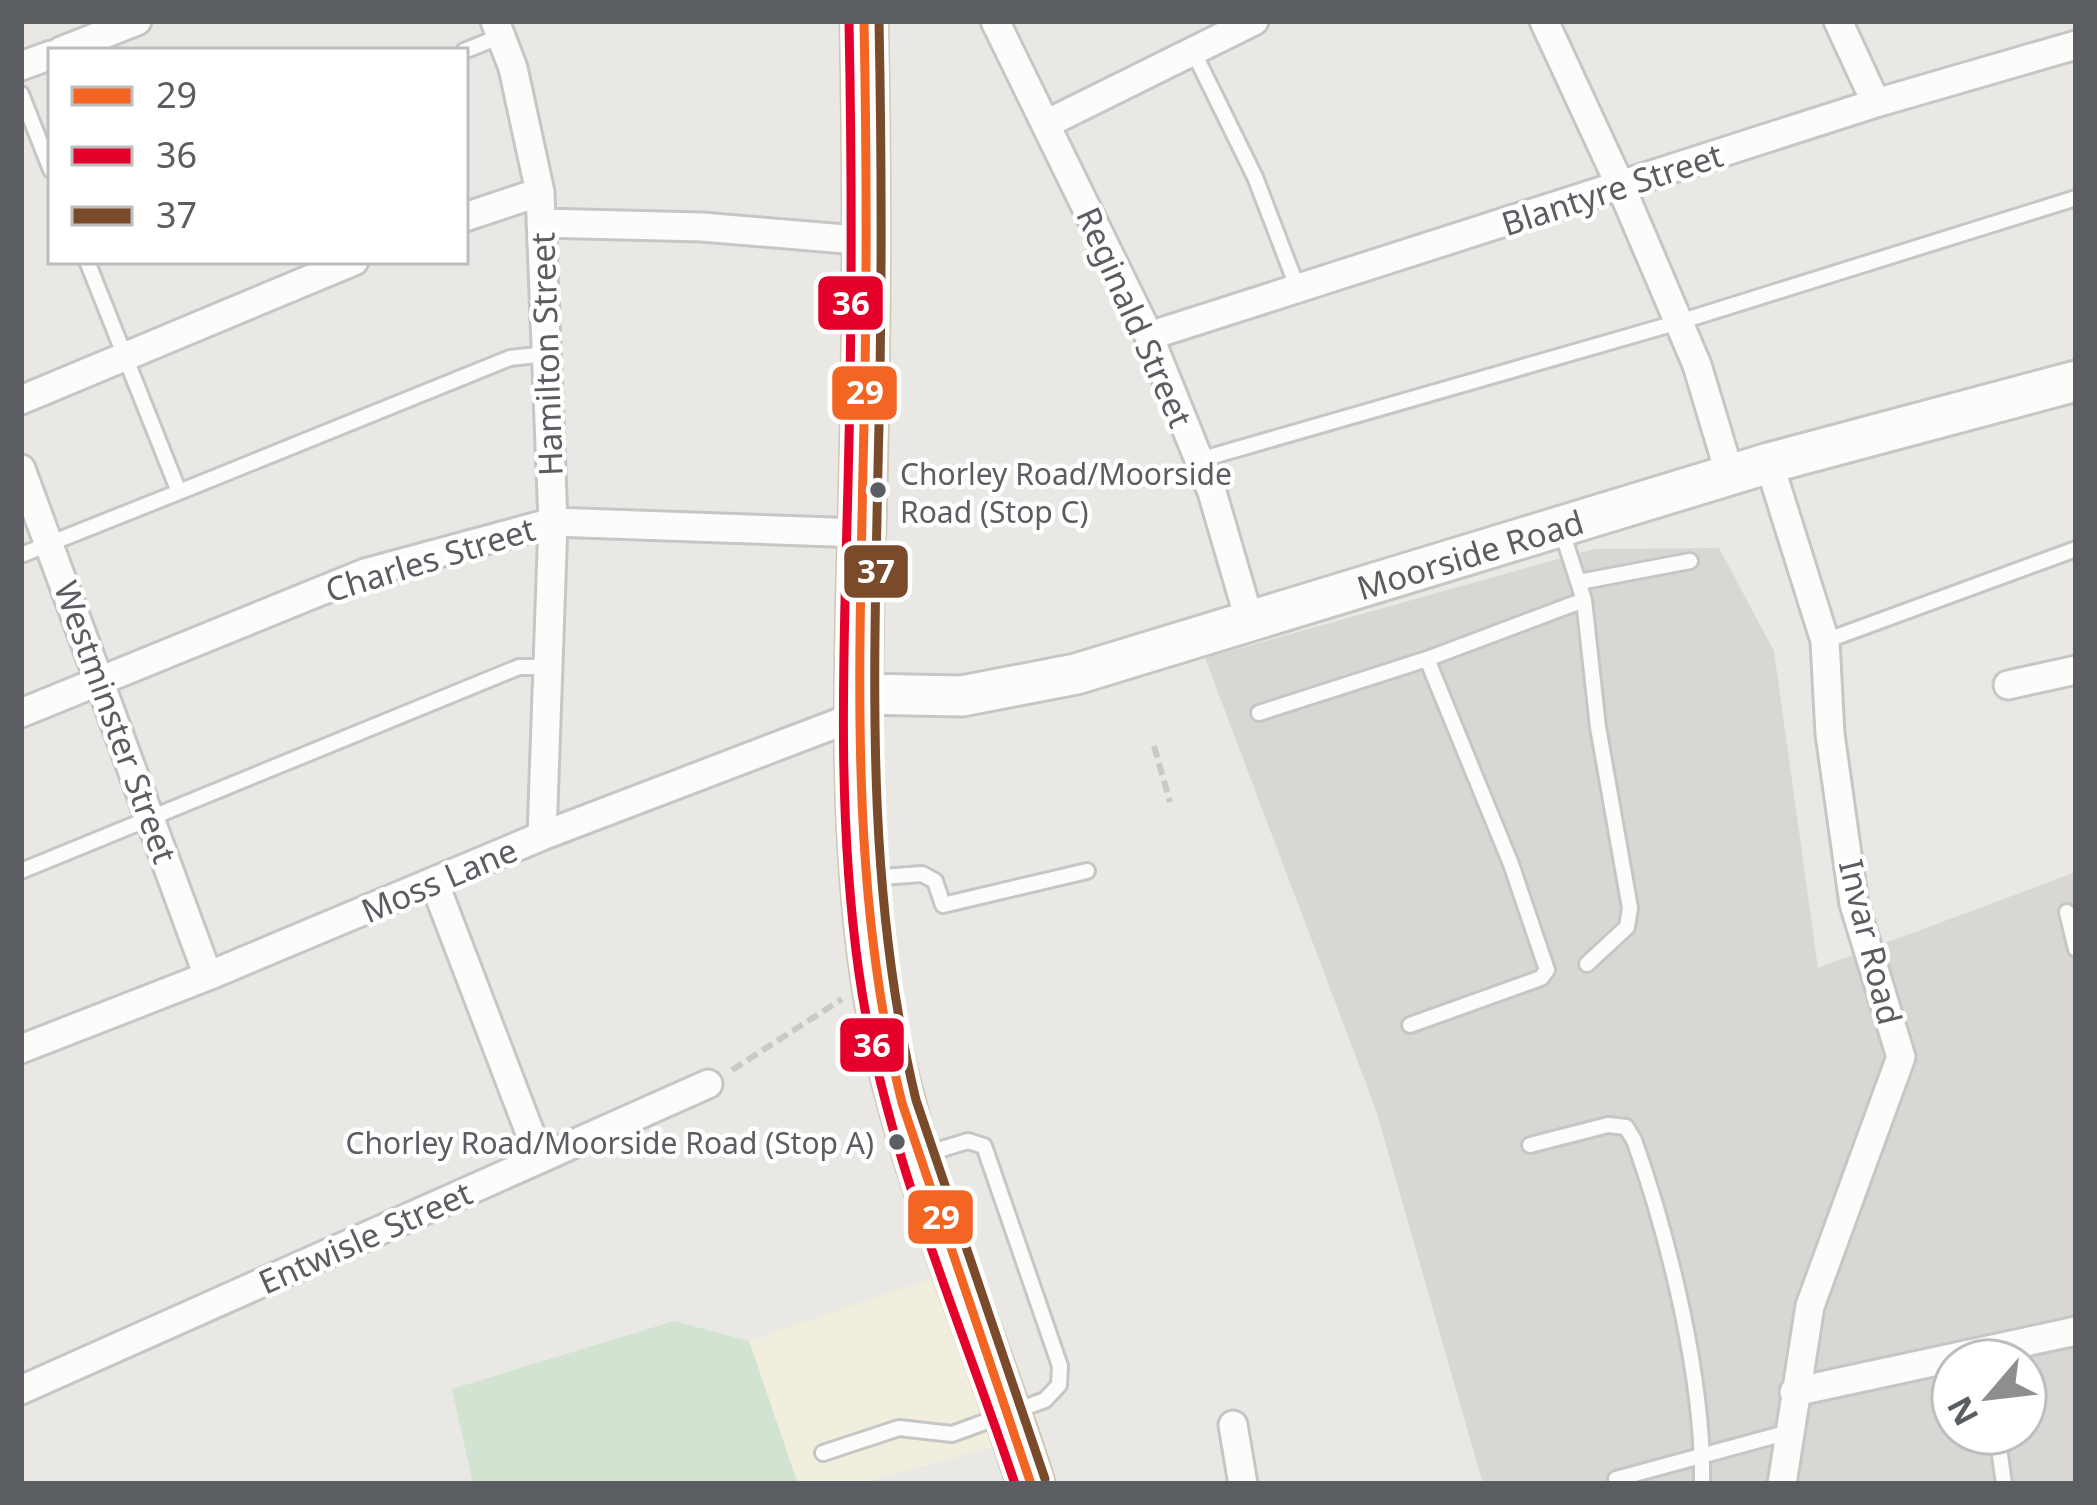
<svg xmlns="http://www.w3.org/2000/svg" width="2097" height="1505" viewBox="0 0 2097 1505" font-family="'Noto Sans',sans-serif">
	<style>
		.commercial { fill: #f2eedd }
		.industrial { fill: #d9d7d4; fill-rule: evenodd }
		.green { fill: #d2e4d1 }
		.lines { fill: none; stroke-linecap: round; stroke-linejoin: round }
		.lane-casing { stroke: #c6c6c6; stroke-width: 20 }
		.street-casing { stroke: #c6c6c6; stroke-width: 33 }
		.secondary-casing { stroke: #c6c6c5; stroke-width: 45 }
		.primary-casing { stroke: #cec8b4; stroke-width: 51 }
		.path { stroke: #c7cac9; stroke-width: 6; stroke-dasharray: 12 6; stroke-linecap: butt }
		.lane { stroke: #fcfcfb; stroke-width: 14 }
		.street { stroke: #fcfcfb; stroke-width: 27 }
		.secondary { stroke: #fcfcfb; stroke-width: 39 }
		.primary { stroke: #f1f0e7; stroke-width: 45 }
		.bus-1-casing { stroke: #fff; stroke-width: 18 }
		.bus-2-casing { stroke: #fff; stroke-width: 18 }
		.bus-3-casing { stroke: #fff; stroke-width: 18 }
		.bus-1 { stroke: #f26522; stroke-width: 9 }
		.bus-2 { stroke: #e4002b; stroke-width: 9 }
		.bus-3 { stroke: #7a4b2a; stroke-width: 9 }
		.bus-dot { fill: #5a5d61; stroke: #fff; stroke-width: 4.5 }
		.labels { text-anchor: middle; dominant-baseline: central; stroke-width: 9; stroke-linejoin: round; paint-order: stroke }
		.bus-label { font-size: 30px; fill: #5a5d61; stroke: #fff; text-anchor: start }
		.street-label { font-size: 33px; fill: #5a5d61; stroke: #fff }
		.line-badge { stroke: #fff; stroke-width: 4.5 }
		.badge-label { font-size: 33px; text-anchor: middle; font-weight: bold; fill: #fff }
	</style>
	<rect width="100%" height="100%" fill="#e9e8e4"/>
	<!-- commercial -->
	<path class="commercial" d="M948 1273 1003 1444 859 1484H798L749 1341Z"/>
	<!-- industrial -->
	<path class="industrial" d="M1719 548 1774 651 1818 968 2076 872V1484H1483L1376 1110 1205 658 1594 549ZM1953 1361H2025V1433H1953Z"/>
	<!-- green -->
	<path class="green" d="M674 1321 749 1341 798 1484H473L452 1389Z"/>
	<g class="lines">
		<!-- lane casing -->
		<g class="lane-casing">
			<path id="lane" d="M464 51 501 36
				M1193 51 1255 177 1298 289
				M21 94 51 170
				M1199 460 1679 322 2076 198
				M179 492 510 358 546 354
				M21 555 179 492 87 261
				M1579 582 1690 561
				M1584 600 1598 727 1630 908 1627 927 1587 964
				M1825 641 2076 549
				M1259 713 1427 659 1584 600 1562 532
				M21 871 519 667H548
				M869 878 922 874 935 881 943 905 1087 871
				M2067 912 2076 949
				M1410 1025 1541 978 1547 970 1511 864 1427 659
				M1530 1145 1608 1125 1626 1127 1634 1140C1669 1238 1704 1380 1702 1484
				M1997 1433 2004 1484
				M823 1453 899 1428 952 1434 1045 1400 1059 1385 1060 1366 984 1146 968 1141 922 1155
				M1616 1479 1789 1432"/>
		</g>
		<!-- street casing -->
		<g class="street-casing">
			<path id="street" d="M495 21 513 68 540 192 553 522 542 836
				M995 21 1149 336 1212 492 1250 622
				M1544 21 1621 187 1697 365 1730 475
				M1838 21 1876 103
				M61 51 137 21
				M21 66 51 55
				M1046 124 1254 21
				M465 217 540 192
				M541 223 702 227 869 241
				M1149 336 1876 103 2076 45
				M21 400 354 261
				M1769 463 1825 641 1830 734 1854 904 1901 1057 1810 1306 1782 1484
				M21 469 208 976
				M2008 685 2076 670
				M21 713 365 573 553 522 862 533
				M434 882 540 1159
				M21 1049 208 976 542 836 859 715
				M21 1390 708 1084
				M1794 1392 2076 1331
				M1233 1425 1243 1484"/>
		</g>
		<!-- secondary casing -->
		<g class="secondary-casing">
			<g id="secondary">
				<path id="s1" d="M860 694 962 696 1076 674 1769 463 2076 381"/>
			</g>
		</g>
		<!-- primary casing -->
		<g class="primary-casing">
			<path id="primary" d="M864 21C867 176 867 329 863 484 859 647 851 810 874 973 899 1149 978 1316 1031 1484"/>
		</g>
		<!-- path -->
		<path class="path" d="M1154 746 1170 802
			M732 1070 842 999"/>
		<!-- lane -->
		<use href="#lane" class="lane"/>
		<!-- street -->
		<use href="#street" class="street"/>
		<!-- secondary -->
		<use href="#secondary" class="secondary"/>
		<!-- primary -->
		<use href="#primary" class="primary"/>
		<!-- bus-1 casing -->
		<g class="bus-1-casing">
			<path id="bus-1" d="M864 21C867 170 867 319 863 468 859 683 850 894 902 1103L1031 1484"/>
		</g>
		<!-- bus-2 casing -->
		<g class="bus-2-casing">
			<path id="bus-2" d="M849 21C852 175 852 330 848 484 844 647 836 811 859 973 884 1150 959 1316 1015 1484"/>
		</g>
		<!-- bus-3 casing -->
		<g class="bus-3-casing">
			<path id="bus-3" d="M879 21C882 170 882 318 878 467 874 680 865 890 916 1100L1045 1479"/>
		</g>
		<!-- bus-1 -->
		<use href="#bus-1" class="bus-1"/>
		<!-- bus-2 -->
		<use href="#bus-2" class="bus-2"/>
		<!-- bus-3 -->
		<use href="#bus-3" class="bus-3"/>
	</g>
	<!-- markers -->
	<g class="bus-dot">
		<circle cx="878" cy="490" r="10"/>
		<circle cx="897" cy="1142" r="10"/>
	</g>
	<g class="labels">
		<!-- bus labels -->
		<g class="bus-label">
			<text x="900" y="473">Chorley Road/Moorside<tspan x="900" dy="38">Road (Stop C)</tspan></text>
			<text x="874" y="1142" text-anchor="end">Chorley Road/Moorside Road (Stop A)</text>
		</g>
		<!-- street labels -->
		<g class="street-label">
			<text transform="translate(1612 189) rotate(-18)">Blantyre Street</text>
			<text transform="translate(1135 317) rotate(66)">Reginald Street</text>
			<text transform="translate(546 354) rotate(-92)">Hamilton Street</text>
			<text stroke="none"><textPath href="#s1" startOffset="630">Moorside Road</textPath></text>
			<text transform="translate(430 559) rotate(-17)">Charles Street</text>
			<text transform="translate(116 722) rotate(70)">Westminster Street</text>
			<text transform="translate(439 880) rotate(-23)">Moss Lane</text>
			<text transform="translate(1871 942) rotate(76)">Invar Road</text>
			<text transform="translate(365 1237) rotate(-24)">Entwisle Street</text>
		</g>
	</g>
	<g class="line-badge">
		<rect x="816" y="274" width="69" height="58" rx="12" fill="#e4002b"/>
		<rect x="830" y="364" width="69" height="58" rx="12" fill="#f26522"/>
		<rect x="842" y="543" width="68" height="57" rx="12" fill="#7a4b2a"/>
		<rect x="838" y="1016" width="68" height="58" rx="12" fill="#e4002b"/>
		<rect x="906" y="1188" width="69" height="58" rx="12" fill="#f26522"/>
	</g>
	<g class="badge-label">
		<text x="851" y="315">36</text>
		<text x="865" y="404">29</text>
		<text x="876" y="583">37</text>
		<text x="872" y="1057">36</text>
		<text x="941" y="1229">29</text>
	</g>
	<!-- border -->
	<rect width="2097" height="1505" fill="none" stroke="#5a5d61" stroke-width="48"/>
	<!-- legend -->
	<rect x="48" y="48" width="420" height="216" fill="#ffffff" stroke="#bdbec0" stroke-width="3"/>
	<rect x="72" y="87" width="60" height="18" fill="#f26522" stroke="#bdbec0" stroke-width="3"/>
	<text x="156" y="108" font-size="36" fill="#5a5d61">29</text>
	<rect x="72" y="147" width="60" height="18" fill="#e4002b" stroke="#bdbec0" stroke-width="3"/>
	<text x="156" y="168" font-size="36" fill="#5a5d61">36</text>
	<rect x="72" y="207" width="60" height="18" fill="#7a4b2a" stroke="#bdbec0" stroke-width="3"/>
	<text x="156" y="228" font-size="36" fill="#5a5d61">37</text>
	<!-- north arrow -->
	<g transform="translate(1989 1397) rotate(242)"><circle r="57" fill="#ffffff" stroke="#bdbec0" stroke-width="3"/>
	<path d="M0-9L21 45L0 30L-21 45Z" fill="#8c8e8f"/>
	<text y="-18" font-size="33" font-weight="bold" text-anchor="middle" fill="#5a5d61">N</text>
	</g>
</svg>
